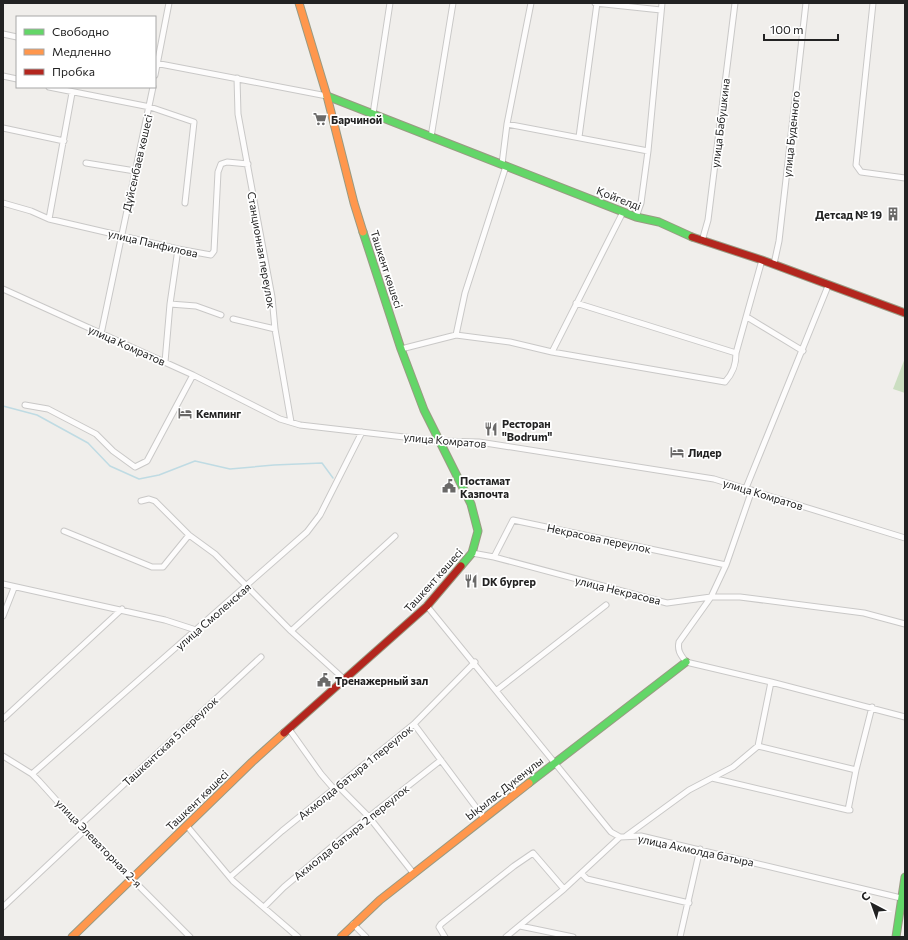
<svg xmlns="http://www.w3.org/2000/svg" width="908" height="940" viewBox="0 0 908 940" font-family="Commissioner,sans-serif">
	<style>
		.forest { fill: #cbdec1 }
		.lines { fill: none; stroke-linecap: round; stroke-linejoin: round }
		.stream { stroke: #bfdbe3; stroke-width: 1.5 }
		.street-casing { stroke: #c9c8c7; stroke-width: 7 }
		.fast-casing { stroke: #999a82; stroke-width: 9 }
		.slow-casing { stroke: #999a82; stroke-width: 9 }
		.jam-casing { stroke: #999a82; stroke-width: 9 }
		.street { stroke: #fdfcfc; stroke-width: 5 }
		.fast { stroke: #63d668; stroke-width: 7 }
		.slow { stroke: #ff974d; stroke-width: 7 }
		.jam { stroke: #b3261e; stroke-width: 7 }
		.labels { text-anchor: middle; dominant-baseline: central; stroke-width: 3.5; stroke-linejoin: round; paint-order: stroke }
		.poi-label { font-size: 11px; font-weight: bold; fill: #222; stroke: #fff; text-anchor: start }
		.street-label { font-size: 11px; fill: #222; stroke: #fff }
	</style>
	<rect width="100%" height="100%" fill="#f0eeeb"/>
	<!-- forest -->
	<path class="forest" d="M905 358V393L893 389Z"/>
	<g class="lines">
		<!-- stream -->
		<path class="stream" d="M3 406 37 415 88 443 110 466 139 479 159 475 195 461 230 469 274 465 322 463 333 478"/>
		<!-- street casing -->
		<g class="street-casing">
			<path id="street" d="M595 3 661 10
				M873 3 856 165 861 172 905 178
				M3 34 17 37
				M155 63 327 96
				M155 75 169 3
				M3 76 17 79
				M237 78 238 114 272 297 275 329 291 422
				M49 87 150 107 194 122 185 203
				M373 114 390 3
				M507 124 648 151
				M3 128 64 141
				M431 137 453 3
				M579 137 597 3
				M86 163 135 171
				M502 164 507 124 531 3
				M3 203 31 211 49 219 178 249 211 255 214 251 218 172 221 164 227 162 248 164
				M636 217 641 203 648 151 662 3
				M49 219 72 93
				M702 241 708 220 735 3
				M774 264 779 241 806 3
				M3 289 193 375 280 419 300 425 439 441 479 442 714 479 905 538
				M576 303 736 353
				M170 304 196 306 221 315
				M747 317 803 351
				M233 319 275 329
				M101 334 153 87
				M456 335 465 293 506 166
				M401 349 456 335 510 342 552 352 725 382C733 373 736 365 736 353L762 260
				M552 352 623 212
				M165 362 170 304 178 249
				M25 405 48 409 96 434 113 451 135 467 147 461 193 375
				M746 488 828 286
				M752 490 726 565 711 597 679 642C677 651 681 655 686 662L771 682 905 717
				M141 501 149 499 155 501 189 535 215 554 291 631 345 680
				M64 531 152 567H163L189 535
				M472 553 494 557 667 603 711 597H740L864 613 905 624
				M494 557 513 520 726 565
				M3 584 165 620 196 630
				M427 606 611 832 620 837 641 836 901 898
				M3 616 14 588
				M291 631 395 536
				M497 690 606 605
				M3 719 122 609
				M414 724 484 818
				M289 729 321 774 334 789
				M758 746 856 770
				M3 756 32 774 39 781 84 831 190 937
				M32 774 307 532 320 515 362 432
				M712 778 848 810
				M338 786 369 817 414 874
				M850 810H848L856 770 872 707
				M79 826 261 657
				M187 826 233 881 298 937
				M626 836 689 790 733 767 758 746 771 682
				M582 874 587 879 689 903
				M230 877 282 831 414 724 475 662
				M3 907 84 831
				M264 907 284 887 347 834 441 760
				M353 924 366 937
				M520 926 573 937
				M445 937 439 927 441 924 514 866 533 853 564 889
				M506 937 564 889 620 837
				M680 937 700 849"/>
		</g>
		<!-- fast casing -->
		<g class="fast-casing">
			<path id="fast" d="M327 96 636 217 659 222 692 237
				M363 232 401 349 424 410 471 504 478 531 472 553 461 566
				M529 783 686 662
				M896 937 905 877"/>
		</g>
		<!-- slow casing -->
		<g class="slow-casing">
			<path id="slow" d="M299 3 327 96 354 203 363 232
				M72 937 252 762 284 733
				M341 937 380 900 529 783"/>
		</g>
		<!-- jam casing -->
		<g class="jam-casing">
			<path id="jam" d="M692 237 762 260 905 313
				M284 733 427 606 461 566"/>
		</g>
		<!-- street -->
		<use href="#street" class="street"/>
		<!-- fast -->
		<use href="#fast" class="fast"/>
		<!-- slow -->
		<use href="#slow" class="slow"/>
		<!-- jam -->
		<use href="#jam" class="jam"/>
	</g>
	<!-- icons -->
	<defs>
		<g id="supermarket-bare" transform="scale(1.08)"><path d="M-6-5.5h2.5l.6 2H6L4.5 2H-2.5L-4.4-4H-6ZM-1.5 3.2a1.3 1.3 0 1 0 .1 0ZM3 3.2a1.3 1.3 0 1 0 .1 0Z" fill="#6a6968" stroke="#fff" stroke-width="2.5" paint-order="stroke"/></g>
		<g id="building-bare" transform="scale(1.08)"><path d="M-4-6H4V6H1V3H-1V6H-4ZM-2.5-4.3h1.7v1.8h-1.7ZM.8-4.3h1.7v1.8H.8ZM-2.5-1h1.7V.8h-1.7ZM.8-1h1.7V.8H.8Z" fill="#6a6968" stroke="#fff" stroke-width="2.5" paint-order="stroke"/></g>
		<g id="hotel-bare" transform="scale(1.08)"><path d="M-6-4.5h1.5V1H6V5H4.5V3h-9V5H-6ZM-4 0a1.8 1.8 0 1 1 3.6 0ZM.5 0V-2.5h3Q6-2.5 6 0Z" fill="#6a6968" stroke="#fff" stroke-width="2.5" paint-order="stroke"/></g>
		<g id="restaurant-bare" transform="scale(1.08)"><path d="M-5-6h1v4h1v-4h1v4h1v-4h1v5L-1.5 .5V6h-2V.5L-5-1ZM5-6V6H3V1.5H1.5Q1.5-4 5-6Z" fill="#6a6968" stroke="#fff" stroke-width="2.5" paint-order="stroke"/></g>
		<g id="civic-bare" transform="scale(1.08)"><path d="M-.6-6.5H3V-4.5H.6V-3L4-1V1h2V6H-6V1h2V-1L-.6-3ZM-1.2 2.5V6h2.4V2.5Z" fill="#6a6968" stroke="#fff" stroke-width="2.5" paint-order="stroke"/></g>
	</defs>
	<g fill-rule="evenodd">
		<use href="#supermarket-bare" x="320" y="119"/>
		<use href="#building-bare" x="893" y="214"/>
		<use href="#hotel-bare" x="185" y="413"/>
		<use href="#restaurant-bare" x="491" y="429"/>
		<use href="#hotel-bare" x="677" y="452"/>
		<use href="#civic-bare" x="449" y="486"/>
		<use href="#restaurant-bare" x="471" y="581"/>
		<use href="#civic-bare" x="324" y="680"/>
	</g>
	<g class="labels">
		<!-- poi labels -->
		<g class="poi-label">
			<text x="331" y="119">Барчиной</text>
			<text x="882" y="214" text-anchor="end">Детсад № 19</text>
			<text x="196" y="413">Кемпинг</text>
			<text x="502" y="423">Ресторан<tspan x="502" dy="13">"Bodrum"</tspan></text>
			<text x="688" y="452">Лидер</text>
			<text x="460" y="480">Постамат<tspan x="460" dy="13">Казпочта</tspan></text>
			<text x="482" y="581">DK бургер</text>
			<text x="335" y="680">Тренажерный зал</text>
		</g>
		<!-- street labels -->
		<g class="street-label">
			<text transform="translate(720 123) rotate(-83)">улица Бабушкина</text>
			<text transform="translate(791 134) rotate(-84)">улица Буденного</text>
			<text transform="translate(137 163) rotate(-77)">Дүйсенбаев көшесі</text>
			<text transform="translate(619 198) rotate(21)">Қойгелді</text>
			<text transform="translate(153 243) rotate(13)">улица Панфилова</text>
			<text transform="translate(262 250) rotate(80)">Станционная переулок</text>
			<text transform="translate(387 269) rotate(72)">Ташкент көшесі</text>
			<text transform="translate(127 345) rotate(24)">улица Комратов</text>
			<text transform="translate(445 440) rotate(5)">улица Комратов</text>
			<text transform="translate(763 494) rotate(17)">улица Комратов</text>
			<text transform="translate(599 538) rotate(12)">Некрасова переулок</text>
			<text transform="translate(433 580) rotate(-48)">Ташкент көшесі</text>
			<text transform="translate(618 590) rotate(14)">улица Некрасова</text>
			<text transform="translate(213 616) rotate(-41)">улица Смоленская</text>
			<text transform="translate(170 741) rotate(-43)">Ташкентская 5 переулок</text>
			<text transform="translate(355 772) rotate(-39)">Акмолда батыра 1 переулок</text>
			<text transform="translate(504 788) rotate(-38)">Ықылас Дүкенұлы</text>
			<text transform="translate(197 800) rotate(-44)">Ташкент көшесі</text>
			<text transform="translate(351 832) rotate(-39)">Акмолда батыра 2 переулок</text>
			<text transform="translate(99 843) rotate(46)">улица Элеваторная 2-я</text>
			<text transform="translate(696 850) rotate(12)">улица Акмолда батыра</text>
		</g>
	</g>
	<!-- border -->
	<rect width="908" height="940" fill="none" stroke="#222222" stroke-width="8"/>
	<!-- legend -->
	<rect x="16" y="16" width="140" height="72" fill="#ffffff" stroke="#a7a7a7"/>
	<rect x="24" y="29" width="20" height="6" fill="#63d668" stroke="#a7a7a7"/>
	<text x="52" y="36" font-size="12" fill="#222222">Свободно</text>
	<rect x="24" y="49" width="20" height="6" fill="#ff974d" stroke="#a7a7a7"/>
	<text x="52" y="56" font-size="12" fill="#222222">Медленно</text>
	<rect x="24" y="69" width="20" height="6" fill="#b3261e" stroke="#a7a7a7"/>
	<text x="52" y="76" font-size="12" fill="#222222">Пробка</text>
	<!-- north arrow -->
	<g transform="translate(872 904) rotate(319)" stroke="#ffffff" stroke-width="3" paint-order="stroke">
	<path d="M0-3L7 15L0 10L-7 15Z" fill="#222222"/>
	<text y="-6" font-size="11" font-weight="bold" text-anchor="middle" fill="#222222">С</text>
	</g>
	<!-- scale -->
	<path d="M764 34v6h74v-6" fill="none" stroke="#222222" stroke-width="2"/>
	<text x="770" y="34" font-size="12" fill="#222222" stroke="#ffffff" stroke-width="3" paint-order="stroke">100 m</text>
</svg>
